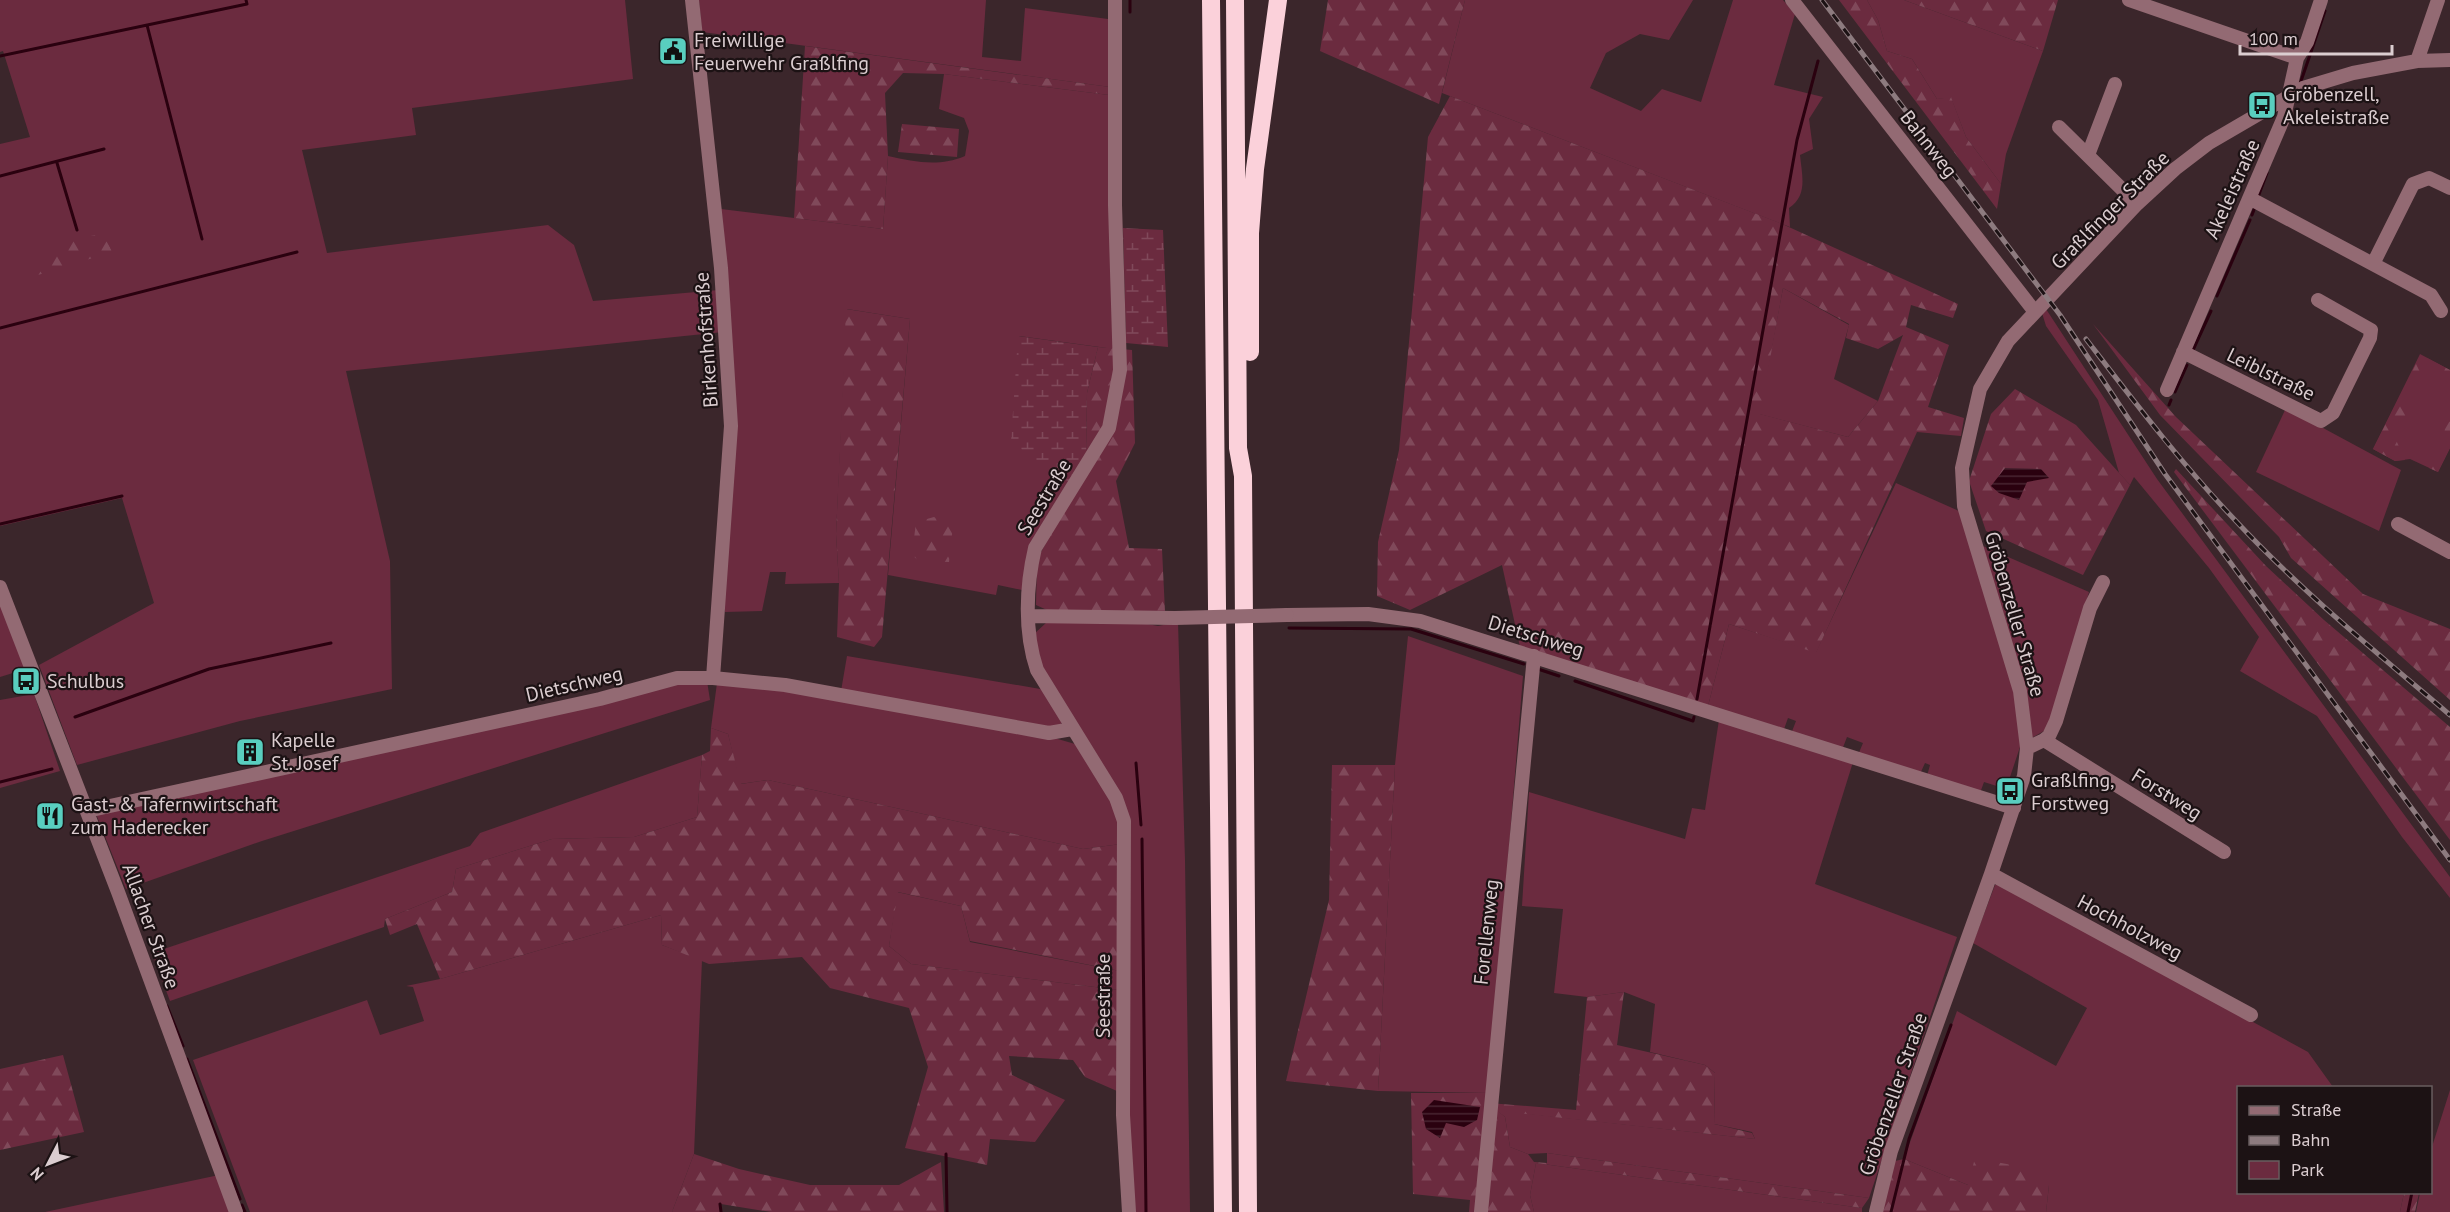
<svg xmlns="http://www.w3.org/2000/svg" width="2450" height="1212" viewBox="0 0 2450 1212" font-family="'PT Sans',sans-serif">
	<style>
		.green { fill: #6b2b3f }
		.forest { fill: url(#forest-firs); fill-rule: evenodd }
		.wetland { fill: url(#wetland-marsh) }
		.water { fill: url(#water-rules) }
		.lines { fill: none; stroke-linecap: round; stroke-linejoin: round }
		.stream { stroke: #2a010f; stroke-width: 3 }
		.minor { stroke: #936a73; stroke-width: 14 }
		.highway { stroke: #fbd1da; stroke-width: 18 }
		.rail-casing { stroke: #8d7b7f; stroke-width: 5 }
		.rail { stroke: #1c1214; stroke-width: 3; stroke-dasharray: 9; stroke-linecap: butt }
		.minor-bridge { stroke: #936a73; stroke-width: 14 }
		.labels { text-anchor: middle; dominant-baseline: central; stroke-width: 4.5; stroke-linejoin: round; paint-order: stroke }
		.poi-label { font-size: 20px; fill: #dbcdd0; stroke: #1c1214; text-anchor: start }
		.street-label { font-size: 20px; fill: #dbcdd0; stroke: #1c1214 }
	</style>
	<defs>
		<pattern id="forest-firs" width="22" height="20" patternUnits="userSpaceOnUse" patternTransform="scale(1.5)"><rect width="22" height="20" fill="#6b2b3f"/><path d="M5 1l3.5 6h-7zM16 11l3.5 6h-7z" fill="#80495a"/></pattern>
		<pattern id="wetland-marsh" width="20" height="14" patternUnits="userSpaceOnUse" patternTransform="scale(1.5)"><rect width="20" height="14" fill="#6b2b3f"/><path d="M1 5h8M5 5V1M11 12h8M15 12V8" fill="none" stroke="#80495a"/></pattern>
		<pattern id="water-rules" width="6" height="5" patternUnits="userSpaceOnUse" patternTransform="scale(1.5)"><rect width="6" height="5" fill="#2a010f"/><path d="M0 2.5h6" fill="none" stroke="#482531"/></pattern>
	</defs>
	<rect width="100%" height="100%" fill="#3b262b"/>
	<!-- green -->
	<path class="green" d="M0 0H625L633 79 412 108 416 135 302 150 327 253 548 225 574 245 593 301 719 290 723 332 346 371 390 561 392 689 240 721 77 765 39 665 154 603 122 498 0 526V144L30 137 3 51 0 52Z
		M699 0H986L982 57 1021 61 1025 8 1108 19 1110 87 702 32Z
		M1465 0H1693L1669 40 1640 34 1606 53 1590 88 1641 111 1662 89 1701 102 1733 0H1783L1795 14 1774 85 1823 97 1809 119 1813 149 1800 155C1802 176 1808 195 1789 208L1790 227 1442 93Z
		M1867 0H1904L2043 51 2006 154 2001 184 1966 137 1951 98 1937 99 1912 59 1887 51 1878 20Z
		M944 74 1109 95 1114 349 1019 336 1070 484 1035 544 1027 591 998 585 996 595 888 575 910 319 847 309 836 534 839 583 785 584 786 572H770L762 611 725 612 723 586 727 530 721 209 883 229 888 156C915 162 939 167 965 156L969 131 964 118 939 109Z
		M1783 288 1849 325 1834 379 1878 401 1848 437 1759 414Z
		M2046 309 2157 479 2450 877V898L2402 837 2317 716 2240 671 2259 637 2209 568 2134 477 2130 485 2119 473 2098 400 2046 326 2042 313Z
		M2420 354 2450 370V448L2438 472 2410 459 2395 461 2373 449Z
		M2286 408 2401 470 2379 531 2256 472Z
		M1896 483 1959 511 1969 540 2089 592 2051 727 2021 744 2006 789 1984 782 1980 793 1927 776 1930 765 1925 763 1920 774 1858 755 1863 743 1847 737 1842 750 1791 734 1796 721 1788 718 1783 732 1708 706 1729 624 1816 652Z
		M0 591 26 669 0 677Z
		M1047 622H1137L1158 626 1178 622 1185 860 1190 1212H1133L1128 1129V819L1033 650 1034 634Z
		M1408 636 1523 676 1489 1093 1378 1091 1395 765Z
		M847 656 1046 690 1064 718 1059 729 841 691Z
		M707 681 710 700 262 841 126 889 96 814 669 685Z
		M717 683 785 689 1044 735 1082 746 1121 821V844L1083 849 768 780 740 784 728 734 711 728Z
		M34 694 60 771 0 788V700Z
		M1719 720 1853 762 1815 884 1957 937 1869 1198 1547 1153 1528 1154 1510 1147 1505 1117 1496 1110 1755 1139 1752 1132 1714 1124 1715 1073 1705 1065 1650 1052 1655 1004 1624 992 1587 997 1554 993 1563 909 1522 906 1529 792 1685 839 1692 808 1705 810Z
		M702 755 697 817 634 837 552 839 456 869 452 892 385 919 384 927 170 1001 152 953 470 846 480 833Z
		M2000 884 2308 1052 2333 1087 2238 1088V1192L2404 1193 2400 1212H2046L2049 1185H1968L1904 1159 1957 1011 2056 1066 2087 1008 1973 943 1995 885Z
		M897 892 961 906 970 942 1120 971 1119 990 911 964 889 946Z
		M661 915 662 945 702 960 694 1154 672 1212H250L193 1060 367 1000 380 1035 424 1021 413 987 406 986 440 979Z
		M2450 1090V1212H2416L2420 1193 2430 1192 2431 1150Z
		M1536 1163 1862 1208V1212H1534L1530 1195Z
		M219 1175 232 1212H45Z"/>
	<!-- forest -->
	<path class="forest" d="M1328 0H1465L1439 104 1320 51Z
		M1839 0H1867L1878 20 1887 51 1912 59 1937 99 1951 97 1966 137 2001 184 1997 209Z
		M1904 0H2058L2043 51Z
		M805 46 1110 87 1109 95 944 74 903 73 885 93 888 156 883 229 794 218Z
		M1450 96 1780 223 1958 304 1953 318 1911 305 1906 327 1949 345 1928 407 1964 418 1961 436 1917 432 1816 653 1729 624 1708 706 1520 647 1502 565 1410 610 1377 596 1378 542 1399 450 1428 137ZM1783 288 1849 324 1846 338 1878 349 1903 335 1878 401 1848 437 1760 414Z
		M902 124 959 129 957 157 898 152Z
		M104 233 112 252 38 275 36 266 68 241Z
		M846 309 910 319 882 637 874 647 837 637 839 583 836 534Z
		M2093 324 2176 417 2363 594 2450 629V700L2291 558 2279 537 2160 415Z
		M1098 347 1132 350 1135 443 1116 481 1129 548 1162 549 1165 612 1047 610 1036 605 1037 560 1074 488 1086 457 1087 393Z
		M2427 358 2450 370V382L2425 366Z
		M2416 364 2421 374 2411 397V409L2398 428 2396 440 2405 460 2395 461 2373 449Z
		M2015 389 2076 425 2130 485 2083 575 1986 531 1969 481 1991 414Z
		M2450 407V448L2438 472 2429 468V465L2445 437 2443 413Z
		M2176 469 2266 566 2324 620 2450 727V840L2174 472Z
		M934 517 953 526 949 562 919 561 912 555 916 522Z
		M711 728 728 734 741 784 768 780 1083 849 1121 844 1120 971 970 941 961 906 898 892 889 946 911 964 1119 990 1117 1091 1085 1077 1073 1060 1009 1056 1012 1075 1065 1100 1035 1142 990 1139 987 1165 905 1148 928 1067 909 1008 830 988 802 957 709 964 662 945 661 915 440 979 417 924 390 935 385 919 452 892 456 869 552 839 634 837 697 817 702 755 710 751Z
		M1332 765H1395L1378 1091 1286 1081 1329 900Z
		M1624 992 1617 1045 1705 1065 1715 1073 1714 1124 1752 1133 1755 1139 1498 1111 1505 1117 1510 1147 1528 1154 1534 1162 1547 1163V1153L1869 1198 1862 1208 1536 1163 1530 1195 1534 1212H1469L1470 1200 1413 1194 1411 1093H1489V1103L1576 1110 1587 997Z
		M63 1055 84 1132 0 1150V1069Z
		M694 1154 739 1169 810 1185H899L941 1162 944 1212H771L721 1204V1212H672Z
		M1975 1158 2017 1166 2049 1185 2046 1212H1882L1895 1161 1904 1159 1968 1185Z
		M2404 1193H2419L2415 1212H2400Z"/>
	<!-- wetland -->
	<path class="wetland" d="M1123 228 1163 230 1168 347 1126 343Z
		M1018 336 1098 347 1087 393 1086 457 1070 484 1011 442Z"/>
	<!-- water -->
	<path class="water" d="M2005 468 2041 469 2049 478 2027 482 2019 500 1999 493 1991 486Z
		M1434 1100 1480 1107 1477 1120 1464 1127 1446 1123 1440 1138 1426 1129 1422 1112Z"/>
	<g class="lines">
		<!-- stream -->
		<path class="stream" d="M1130 12V0
			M147 25 202 239
			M0 56 247 4 246 0
			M2300 84 2325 11
			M57 163 77 230
			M0 176 104 149
			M2258 197 2267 173
			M2252 215 2255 207
			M2217 296 2250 220
			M0 328 297 252
			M2193 350 2211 311
			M2175 392 2187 365
			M2169 405 2171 400
			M0 524 122 496
			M1289 628 1411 629 1524 664
			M1538 669 1559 676
			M1575 681 1693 721 1694 717
			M1697 699 1797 140 1818 61
			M75 717 209 669 331 643
			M1136 763 1141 825
			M0 782 52 769
			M1142 839 1146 1212
			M167 1006 183 1046
			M187 1059 240 1199
			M946 1154 947 1212
			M720 1204 721 1212
			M242 1205 245 1212
			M1891 1212 1909 1139 1951 1025
			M2408 1212 2412 1192"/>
		<!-- minor -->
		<path class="minor" d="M692 0 721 268 731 426 713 678
			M1115 0V205L1120 370 1109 428 1035 548C1026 586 1024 632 1037 670L1116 798 1124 821 1123 1115 1129 1212
			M1792 0 2035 312
			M2129 0 2297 58
			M2417 61 2438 0
			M2059 127 2137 204
			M2088 155 2115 84
			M2251 199 2431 295 2441 311
			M2373 264 2413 184 2429 178 2450 188
			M2183 352 2321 421 2333 413 2370 338 2371 330 2318 300
			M2167 390 2284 117 2297 58 2307 42 2321 0
			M2398 524 2450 552
			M0 587 118 892 236 1212
			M1287 615 1368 614 1420 621 2014 808
			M1029 616 1175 618
			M2044 740 2049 736 2056 721 2090 608 2103 582
			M2027 748 2044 740 2224 852
			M87 811 600 699 677 678H713L785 685 1049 733 1072 729
			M1991 874 2251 1015
			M1481 1212 1534 656
			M1876 1212 1891 1151 1991 874 2024 776 2027 748 2020 691 1964 506 1962 468 1980 389 2008 341 2137 204 2175 169 2209 143 2303 88 2353 73 2417 61 2450 60"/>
		<!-- highway -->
		<path class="highway" d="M1211 0 1223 1212
			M1235 0 1238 448 1243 476 1248 1212
			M1250 352V233L1255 169 1278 0"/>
		<!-- rail casing -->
		<g class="rail-casing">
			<path id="rail" d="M1822 0 2060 315 2165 474 2450 860
				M2086 339C2133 400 2180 462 2234 519 2300 590 2376 652 2450 715"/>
		</g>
		<!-- rail -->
		<use href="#rail" class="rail"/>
		<!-- minor-bridge -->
		<path class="minor-bridge" d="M1175 618 1287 615"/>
	</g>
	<!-- icons -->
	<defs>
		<g id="civic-square" transform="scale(1.5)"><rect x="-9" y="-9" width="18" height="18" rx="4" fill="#59cebf" stroke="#1c1214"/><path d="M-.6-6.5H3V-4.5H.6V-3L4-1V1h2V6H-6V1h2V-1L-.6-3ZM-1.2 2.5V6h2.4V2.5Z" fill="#111"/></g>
		<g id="bus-square" transform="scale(1.5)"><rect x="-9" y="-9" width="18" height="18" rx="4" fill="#59cebf" stroke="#1c1214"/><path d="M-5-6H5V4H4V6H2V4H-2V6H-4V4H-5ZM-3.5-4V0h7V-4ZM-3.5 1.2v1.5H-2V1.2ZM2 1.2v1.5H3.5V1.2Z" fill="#111"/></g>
		<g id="building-square" transform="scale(1.5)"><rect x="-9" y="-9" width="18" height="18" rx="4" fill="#59cebf" stroke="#1c1214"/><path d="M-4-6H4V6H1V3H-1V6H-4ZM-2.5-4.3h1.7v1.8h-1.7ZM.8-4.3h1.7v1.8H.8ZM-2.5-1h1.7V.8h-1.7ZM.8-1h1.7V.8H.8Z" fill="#111"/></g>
		<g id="restaurant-square" transform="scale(1.5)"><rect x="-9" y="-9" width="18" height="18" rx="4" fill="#59cebf" stroke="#1c1214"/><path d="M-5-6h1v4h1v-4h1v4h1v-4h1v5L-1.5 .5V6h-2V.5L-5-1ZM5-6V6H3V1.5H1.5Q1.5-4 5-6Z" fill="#111"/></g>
	</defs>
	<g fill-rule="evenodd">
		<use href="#civic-square" x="673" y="51"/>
		<use href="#bus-square" x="2262" y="105"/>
		<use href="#bus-square" x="26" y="681"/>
		<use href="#building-square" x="250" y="752"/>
		<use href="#bus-square" x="2010" y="791"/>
		<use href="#restaurant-square" x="50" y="816"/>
	</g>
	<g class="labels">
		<!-- poi labels -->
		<g class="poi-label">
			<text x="694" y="40">Freiwillige<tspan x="694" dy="23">Feuerwehr Graßlfing</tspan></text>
			<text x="2283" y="94">Gröbenzell,<tspan x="2283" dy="23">Akeleistraße</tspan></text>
			<text x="47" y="681">Schulbus</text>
			<text x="271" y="740">Kapelle<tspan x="271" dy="23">St. Josef</tspan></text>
			<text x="2031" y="780">Graßlfing,<tspan x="2031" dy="23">Forstweg</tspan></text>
			<text x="71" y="804">Gast- &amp; Tafernwirtschaft<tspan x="71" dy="23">zum Haderecker</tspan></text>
		</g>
		<!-- street labels -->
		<g class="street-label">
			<text transform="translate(1929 144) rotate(52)">Bahnweg</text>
			<text transform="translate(2232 189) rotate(-66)">Akeleistraße</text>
			<text transform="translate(2110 210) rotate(-45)">Graßlfinger Straße</text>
			<text transform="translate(706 340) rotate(-94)">Birkenhofstraße</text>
			<text transform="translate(2271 374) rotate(26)">Leiblstraße</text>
			<text transform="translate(1044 497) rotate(-59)">Seestraße</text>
			<text transform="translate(2015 614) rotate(74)">Gröbenzeller Straße</text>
			<text transform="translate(1536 636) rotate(17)">Dietschweg</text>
			<text transform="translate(574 684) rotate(-13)">Dietschweg</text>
			<text transform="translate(2167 794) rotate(32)">Forstweg</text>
			<text transform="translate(151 926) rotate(70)">Allacher Straße</text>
			<text transform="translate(2130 927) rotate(28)">Hochholzweg</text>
			<text transform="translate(1486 932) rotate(-84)">Forellenweg</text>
			<text transform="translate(1103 996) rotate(-90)">Seestraße</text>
			<text transform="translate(1893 1094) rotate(-71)">Gröbenzeller Straße</text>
		</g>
	</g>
	<!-- legend -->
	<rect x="2237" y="1086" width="195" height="108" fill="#1c1214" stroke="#685d5f" stroke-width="1.5"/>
	<rect x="2249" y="1106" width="30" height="9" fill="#936a73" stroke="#685d5f" stroke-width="1.5"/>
	<text x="2291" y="1116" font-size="18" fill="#dbcdd0">Straße</text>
	<rect x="2249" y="1136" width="30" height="9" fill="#8d7b7f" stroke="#685d5f" stroke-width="1.5"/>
	<text x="2291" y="1146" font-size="18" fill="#dbcdd0">Bahn</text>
	<rect x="2249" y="1161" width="30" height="18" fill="#6b2b3f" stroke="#685d5f" stroke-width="1.5"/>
	<text x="2291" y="1176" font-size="18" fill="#dbcdd0">Park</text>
	<!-- north arrow -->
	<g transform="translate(48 1164) rotate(228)" stroke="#1c1214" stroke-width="4.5" paint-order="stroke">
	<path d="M0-4.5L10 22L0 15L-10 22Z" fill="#dbcdd0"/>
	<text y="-9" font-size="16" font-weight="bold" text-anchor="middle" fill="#dbcdd0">N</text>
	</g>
	<!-- scale -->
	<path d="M2240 45v9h152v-9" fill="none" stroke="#dbcdd0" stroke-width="3"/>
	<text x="2249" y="45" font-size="18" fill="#dbcdd0" stroke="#1c1214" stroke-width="4.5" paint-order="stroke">100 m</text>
</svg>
